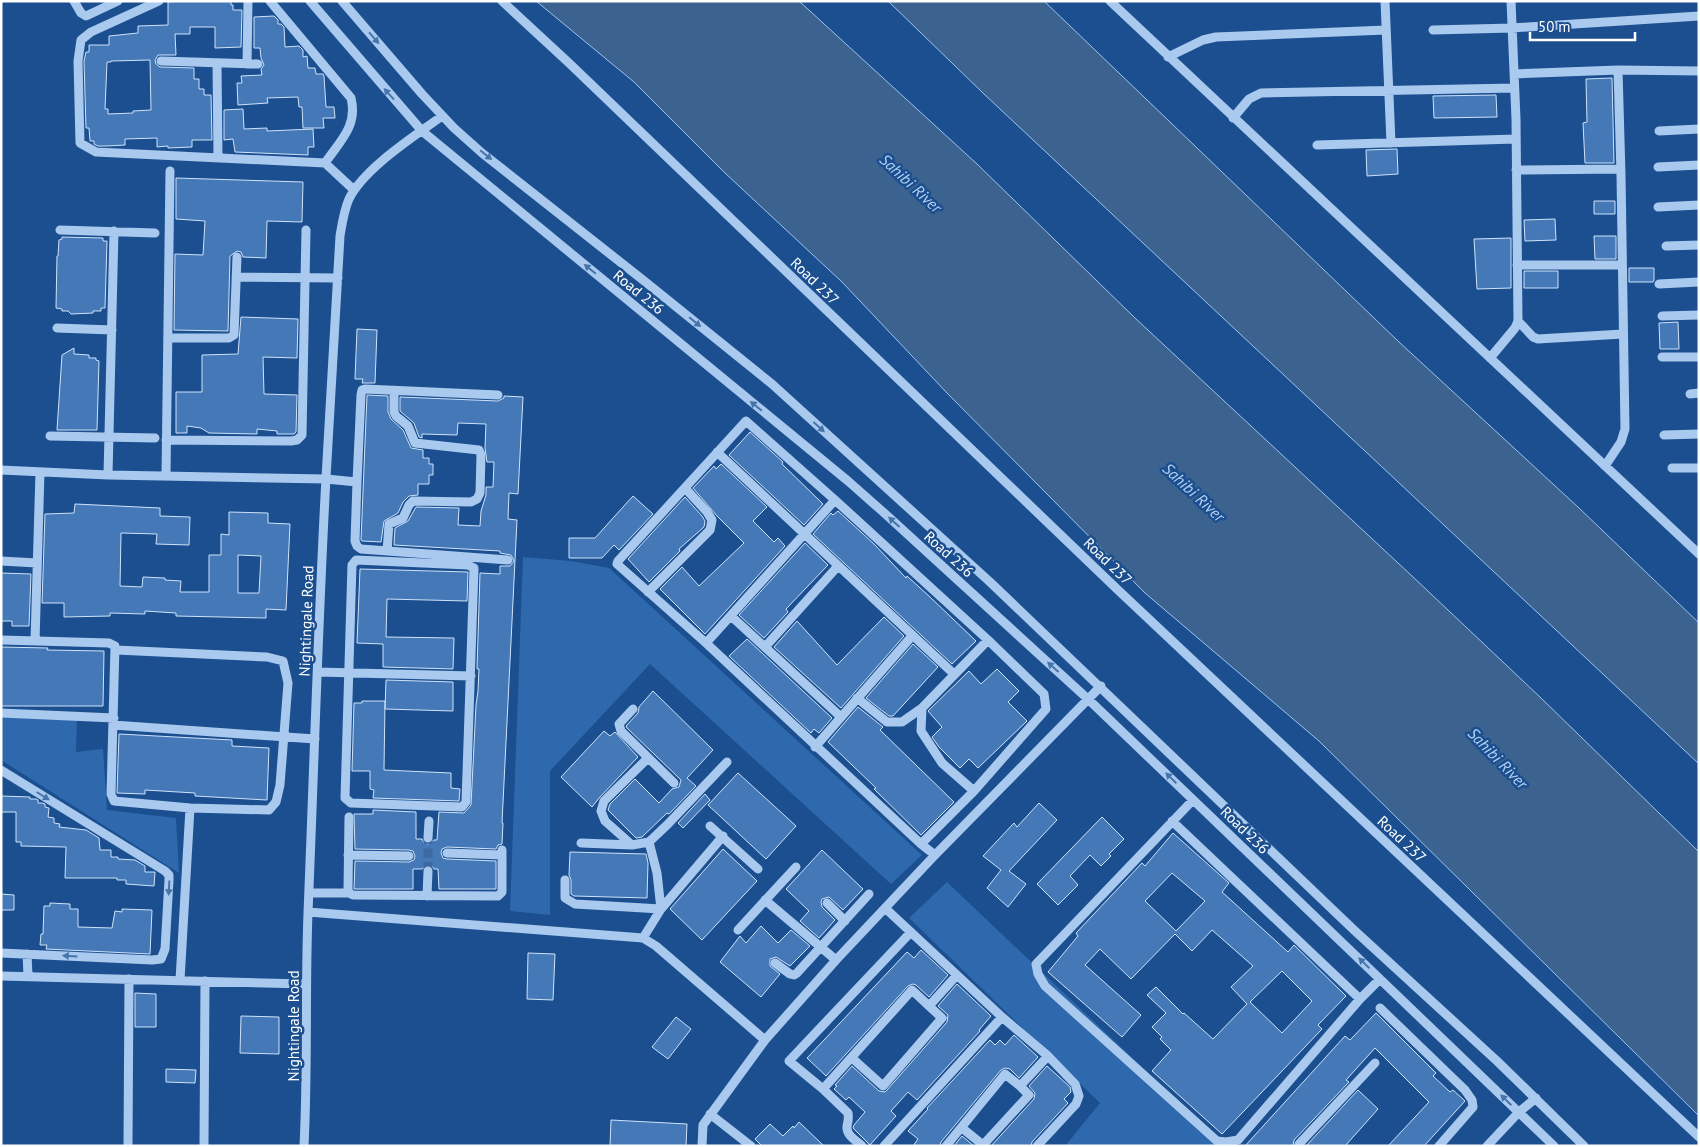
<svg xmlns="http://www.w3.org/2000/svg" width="1700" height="1147" viewBox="0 0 1700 1147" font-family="'PT Sans',sans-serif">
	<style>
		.green { fill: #2e69ad }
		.water { fill: #3c6290; stroke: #9cc4f0 }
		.building { fill: #4478b7; stroke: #cfe3fa; fill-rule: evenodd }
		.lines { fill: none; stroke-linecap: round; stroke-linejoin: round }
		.minor-tunnel { stroke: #3d69a0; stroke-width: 9; stroke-dasharray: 9 4.5; stroke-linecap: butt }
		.minor { stroke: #a9c9ee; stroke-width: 9 }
		.oneway { fill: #4674ac }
		.labels { text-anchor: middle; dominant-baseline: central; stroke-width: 5; stroke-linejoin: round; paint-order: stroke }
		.street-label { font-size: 15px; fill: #fff; stroke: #1b4f8f }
		.water-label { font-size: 16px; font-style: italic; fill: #b5d3f5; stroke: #1b4f8f }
	</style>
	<rect width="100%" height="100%" fill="#1b4f8f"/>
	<!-- green -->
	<path class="green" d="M523 557 571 561 609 568 922 855 891 884 650 664 550 771V915L510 911Z
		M1 713 77 718 76 752 103 749 107 810 176 818 179 873 1 760Z
		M947 882 1225 1146H1065L1100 1103 909 918Z"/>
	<!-- water -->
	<path class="water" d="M536 1H799L977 164 1135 318 1412 576 1541 698 1699 852V1116L1319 741 1145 593 947 393 842 282 725 173 634 82Z
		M888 1H1044L1399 342 1579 508 1699 623V764L984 94Z"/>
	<!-- building -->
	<path class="building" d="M181 1H231V5H233V10H242L241 47 215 48V27H190V34H175L176 55H158L155 60 156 64 160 67 194 68V79H199V89H204V95H211L212 140H192V147L168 148V146L157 147V138L125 139V145L107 146H98L94 144V141H90L89 128H86L84 61 86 52H89V45H109V36L138 33V26L168 25V2ZM150 60 151 110 133 111V113L108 114V109H105L107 62H111V61Z
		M274 16 278 20V24H281L284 27 285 47 299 46 303 50V57L307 56 308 68H315L316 74H323L324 76 326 107H334L335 118H323L324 128H303L302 107H299L298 97 267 98 268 103 238 105 237 83H242L241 76 262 75 261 69 264 65 261 58 260 48H254V17Z
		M1612 78 1614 163H1585L1583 123 1587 122 1586 79Z
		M1496 95 1497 117 1434 118 1433 96Z
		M243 109 244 129 267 128V131L313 129 314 147H308V155L235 152 233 139 224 140V110Z
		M1397 149 1398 174 1367 176 1366 150Z
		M176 178 303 182 302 222 267 221 266 258 243 257 241 252 237 251 230 256 228 331 174 330 175 254 203 255 205 221 176 219Z
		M1594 201H1615V214H1594Z
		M1555 219 1556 240 1525 241 1524 220Z
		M1594 236H1616V259H1595Z
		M62 237 103 238V241H107L105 308H101V311H93V313L71 314 68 311H62V309L56 308 57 256H58L59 240 62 239Z
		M1511 238V288L1477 289 1474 239Z
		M1629 268H1654V280L1653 282H1629Z
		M1524 271H1558V288H1524Z
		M241 317 298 319 297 358 263 357 264 394 297 395 296 432 294 434H277V431L257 429V434L209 433 201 428 187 426V433H176V392H202V355L238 354Z
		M1678 322 1679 349H1660L1659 323Z
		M357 329 377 330 375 383H362L363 379H355Z
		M74 348V354L89 355V358H96V360L99 361 97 430H57L62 355Z
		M367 395 388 396V412L391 419 403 430 411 448 423 450V458H429V464H433V475H429V484H418V495L409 496 403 502 398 513 384 521 381 542 362 541 361 540Z
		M504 396 523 397 518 494 509 493 508 519 517 520 502 823H503L502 844 498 845 496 849 447 847 442 849 441 853 443 858 447 859 496 861V889H439L438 869H434L432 866 428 865 422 869H413V889H354L355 861 409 862 414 860 415 856 413 851 409 850 355 849 354 814H373V810L416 812V839H422L424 843 428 844 434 840H437L439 812 464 813 471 805 476 705 478 691 479 669H477L480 573 500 574V566H510L514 561 511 555 500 553V551L394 545 395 528 408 521 416 507 459 508 458 525 480 526 481 511 486 495V487H493L494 462H487L485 448 486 424 458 423 457 435 422 434V438L419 437 414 423 400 411V397L498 401 504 398Z
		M750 432 783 462 782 464 823 504 804 525 729 455Z
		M721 464 767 507 753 521 774 542 778 538 785 546 705 634 660 589 682 567 699 586 744 543 717 516 693 488 714 466 716 469Z
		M633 496 653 514 619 550 614 545 602 558H569V538H595Z
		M685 497 702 516 705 521 704 527 679 549 680 551 649 582 628 559Z
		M75 504 160 508V516L190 517 189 545 156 544 157 534 121 533 120 586 142 587 143 577 165 578V580L181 581 180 592H209V555H221V534L229 535V512L268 513V523L290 524 286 610 266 609V618L176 616V613L145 611V614L110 613V616L64 617V603H42L45 514 74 513ZM238 555 261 556 259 593H238Z
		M838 511 874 544 906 578 907 576 930 597 976 641 952 664 813 534 831 513 833 515Z
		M805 543 828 565 786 609 788 612 764 638 739 615Z
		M360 569 468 572 467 601 387 599 386 637 454 638 453 669 383 667V644L357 643Z
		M1 573 31 574 29 626H12V621H1Z
		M884 617 904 636 841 708 774 647 797 621 837 665Z
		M747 639 832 718 819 733 814 729 811 733 729 656Z
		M913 644 938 667 893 716H889L866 698Z
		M1 647 48 648 47 650 104 651 103 706H1Z
		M997 669 1019 691 1008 702 1027 721 978 768 969 759 960 768 939 747 932 737 942 727 928 711 969 671 981 684Z
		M386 680 453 682V711L385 709Z
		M653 691 713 750 687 778 696 786 669 814 667 813 642 837 636 838 608 810 610 804 635 779 659 803 672 789 679 787 681 780 627 728 626 726 638 713 639 707Z
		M362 701H385L384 770 451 773V788L460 789 459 801 373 798 374 790 370 789V771H352L354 703H362Z
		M858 707 883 727 880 730 954 802 921 835 874 789 876 788 828 742Z
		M604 731 610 736 615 732 638 757 600 797 592 807 561 777Z
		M119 734 232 740V746L269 748 267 800 195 796V793L145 790V794L117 793Z
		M738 773 796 826 766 859 708 805Z
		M705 794 710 800 683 828 678 823Z
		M1 796 30 797V799H36L38 800V803H42L45 804V807L49 808 48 817 54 818V823L60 824 59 827 86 830 99 838 100 850H111V857H118V859L135 860 145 866V872H155L154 886 126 884V880H117V878H65L66 847 21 846V842H16V812H1Z
		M1039 803 1057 820 1009 871 1026 884 1008 907 987 888 1001 870 983 856 1014 823 1017 827Z
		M1102 817 1124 839 1109 854 1111 856 1101 866 1090 855 1070 876 1078 885 1058 905 1037 884Z
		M1173 833 1229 883 1222 892 1288 952 1294 945 1346 996 1318 1025 1322 1029 1222 1134 1152 1071 1171 1050 1160 1039 1162 1037 1152 1027 1166 1013 1147 995 1156 987 1183 1014 1184 1013 1213 1039 1247 1004 1231 987 1253 966 1212 930 1192 951 1175 934 1131 979 1100 949 1085 965 1141 1015 1122 1037 1048 972 1078 936 1076 933 1142 863 1145 866ZM1172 873 1205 901 1176 931 1145 901ZM1282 971 1312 1001 1282 1033 1250 1002Z
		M723 849 757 881 702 940 670 909Z
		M822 850 863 889 843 910 829 897 822 899 821 902 822 907 835 920 819 938 800 921 809 911 786 889Z
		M570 852 646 854 648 863 647 898 574 896 571 894V880L569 875Z
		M1 894 14 895V910H1Z
		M50 903 70 904V909H78V927L112 928 115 911 122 912V909L152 910 150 954 46 949 47 945H40L41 934H43L44 906H50Z
		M761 926 778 943 791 930 810 946 790 966 776 957 770 959V966L780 974 761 997 720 962 740 936 746 943Z
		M921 950 948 975 929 997 916 985 913 984 908 986 826 1076 807 1058 907 952 914 958Z
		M528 953 555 954 553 1000 527 999Z
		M957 984 991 1016 979 1030 980 1031 917 1100 908 1092 891 1111 896 1116 870 1145 853 1128 854 1125 865 1112 849 1097 846 1100 834 1089 837 1086 835 1085 852 1066 879 1091 885 1092 887 1090 947 1022 948 1015 938 1006Z
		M135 993 156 994V1027H135Z
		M1376 1013 1436 1073 1433 1076 1450 1092 1453 1090 1465 1101 1424 1146H1388L1429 1102 1375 1048 1346 1080 1349 1082 1294 1140 1293 1146H1245L1345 1036 1350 1040Z
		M241 1016 279 1017V1054L240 1053Z
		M676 1017 691 1029 668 1059 652 1047Z
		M1014 1035 1038 1057 1019 1078 1010 1069 1005 1068 1001 1070 941 1142 940 1146H913L918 1139 908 1131 928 1109 927 1108 990 1040 995 1045 1000 1040 1005 1045Z
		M1047 1066 1070 1087 1071 1092 1064 1099 1068 1103 1032 1142 1031 1146H991L1034 1099 1035 1093 1029 1086Z
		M166 1069 196 1070 195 1083 166 1082Z
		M1358 1090 1378 1109 1345 1146H1306Z
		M611 1120 687 1124 686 1146H610Z
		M799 1122 824 1146H762L755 1139 770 1124 783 1136 793 1126 794 1128Z
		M962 1136 974 1146H954Z"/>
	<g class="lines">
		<!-- minor-tunnel -->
		<path class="minor-tunnel" d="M428 871V838"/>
		<!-- minor -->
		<path class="minor" d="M74 1 81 13 86 16 118 1
			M159 1 91 32 81 40 78 61 80 143 96 152 325 163 354 190
			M270 1 351 98C358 126 340 141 325 163
			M310 1 422 131 848 481 882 511 1089 700 1554 1146
			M342 1 422 94 454 128 482 153 643 280 772 384 990 582 1355 931 1497 1061 1584 1146
			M502 1 569 63 1118 590 1699 1137
			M1110 1 1699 554
			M1385 1 1391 143
			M1433 30 1512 28 1699 16
			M1168 57 1203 40 1216 37 1386 30
			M161 61 258 64
			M217 63 218 158
			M247 64 248 1
			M1514 74 1618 70 1699 71
			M1233 118 1249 99 1261 93 1514 88
			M1659 131 1699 129
			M1317 145 1516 139
			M1658 167 1699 165
			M1516 170 1621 169
			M1658 207 1699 205
			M60 230 155 233
			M1666 246 1699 245
			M1517 265H1622
			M236 277 338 278
			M1659 284 1699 282
			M1662 316 1699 315
			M1518 321 1533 337 1538 339 1623 334
			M57 328 112 330
			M168 338H229L234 335 237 257
			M1662 357H1699
			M1490 358 1515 328 1518 321 1516 119 1511 1
			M1690 394 1699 393
			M1664 435 1699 434
			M50 436 155 438
			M166 440 291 441 297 440 302 435 306 230
			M717 452 954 674
			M1605 466 1621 442 1625 429 1621 175 1618 70
			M1672 468H1699
			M1 470 108 475 326 479 357 482 355 541 357 546 361 549 508 560
			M108 475 114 231
			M166 476 170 171
			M357 482 361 395 362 390 365 389 498 395
			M387 551 389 524 403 518 409 505 413 501 471 502 477 499 480 493 481 455 479 450 415 443 408 426 396 416 394 412V391
			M356 560 468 565 474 568 466 802 462 807 351 803 345 798 352 565Z
			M1 561 37 563
			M648 592 710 530 712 520 707 512 685 488
			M731 616 841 717
			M1 640 109 643 115 646 111 794 114 801 190 808 269 810 276 802 280 785 288 683 283 661 267 657 116 650
			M35 641 40 472
			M706 643 835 500
			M765 647 838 566
			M318 672 471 676
			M857 698 887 722H902L922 708
			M633 709 619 724 621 731 674 783
			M1 713 114 718
			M113 725 315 739
			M815 747 912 636
			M648 758 604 801 601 811 605 821 632 845 649 842 668 824 727 762
			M1 770 165 871 169 875V880L165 949 161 959 152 960 1 953
			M974 791 1046 709 1044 694 988 640
			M1193 800 1036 964 1038 974 1045 986 1217 1141 1226 1142 1238 1140 1360 999 1380 979
			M349 817 348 889 349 893 353 895 498 896 502 892V850
			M1172 821 1360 999
			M710 826 758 869
			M428 838 429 821
			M649 842 657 873 661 909
			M581 843 632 845
			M921 844 974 791 942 763 921 731 922 708 988 640 835 500 746 421 618 561 617 564 706 643 921 844 935 855
			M447 853 502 855
			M348 855 409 856
			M565 880V898L575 904 661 909
			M309 893H349
			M427 896 428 871
			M765 900 836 960
			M827 903 845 921
			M885 908 1002 1017 1048 1056 1075 1084 1079 1096 1076 1104 1037 1146
			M308 912 643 938 656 946 765 1040
			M738 930 796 867
			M643 938 661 909 723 836
			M27 954 28 976
			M775 963 790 974 794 975 797 973 869 894
			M1 976 306 984
			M180 980 190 808
			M1380 1008 1465 1090 1472 1100 1473 1107 1439 1146
			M852 1058 883 1086 942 1018 929 1006
			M823 1089 912 990 929 1006 957 975
			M710 1114 751 1146
			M962 1128 983 1145 1029 1095 1020 1086
			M128 1146 129 979
			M204 1146 205 981
			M304 1146C308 1068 305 990 308 913 314 768 318 623 326 478 330 398 335 317 340 236 342 224 344 210 349 199 364 168 415 136 442 116
			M702 1146 703 1125 765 1040 836 960 935 855 1101 686
			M862 1146C856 1140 846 1136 847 1126 848 1121 849 1119 848 1113L823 1089 789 1061 911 932
			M884 1146 1002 1017
			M946 1146 1005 1074 1020 1086 1048 1056
			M1299 1146V1144L1375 1063
			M1487 1146 1519 1112 1536 1098"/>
	</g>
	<!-- one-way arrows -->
	<defs><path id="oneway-solid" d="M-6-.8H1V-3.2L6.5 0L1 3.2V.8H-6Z" transform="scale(1.25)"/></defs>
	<g class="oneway">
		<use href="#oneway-solid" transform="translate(374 38) rotate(49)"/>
		<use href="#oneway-solid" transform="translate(389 94) rotate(-132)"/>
		<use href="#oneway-solid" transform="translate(486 155) rotate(39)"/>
		<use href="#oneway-solid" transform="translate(590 269) rotate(-141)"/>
		<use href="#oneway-solid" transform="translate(695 322) rotate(39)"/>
		<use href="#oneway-solid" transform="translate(756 406) rotate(-141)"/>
		<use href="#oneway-solid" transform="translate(819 427) rotate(42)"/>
		<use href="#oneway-solid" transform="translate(894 522) rotate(-138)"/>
		<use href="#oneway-solid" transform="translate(1053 667) rotate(-138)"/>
		<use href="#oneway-solid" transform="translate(1171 778) rotate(-136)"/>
		<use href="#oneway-solid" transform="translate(43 796) rotate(32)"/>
		<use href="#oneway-solid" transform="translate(169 888) rotate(93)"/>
		<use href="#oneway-solid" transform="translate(70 956) rotate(-177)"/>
		<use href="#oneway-solid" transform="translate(1364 963) rotate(-136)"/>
		<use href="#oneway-solid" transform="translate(1506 1100) rotate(-136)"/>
	</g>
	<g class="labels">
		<!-- street labels -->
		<g class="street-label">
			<text transform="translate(815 281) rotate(44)">Road 237</text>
			<text transform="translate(639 292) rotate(39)">Road 236</text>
			<text transform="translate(949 554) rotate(42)">Road 236</text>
			<text transform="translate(1108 561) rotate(44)">Road 237</text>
			<text transform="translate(306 621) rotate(-88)">Nightingale Road</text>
			<text transform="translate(1245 830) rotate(44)">Road 236</text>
			<text transform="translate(1402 839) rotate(43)">Road 237</text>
			<text transform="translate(293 1026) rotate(-90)">Nightingale Road</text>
		</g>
		<!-- water labels -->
		<g class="water-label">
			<text transform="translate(911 183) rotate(43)">Sahibi River</text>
			<text transform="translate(1194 492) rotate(43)">Sahibi River</text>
			<text transform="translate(1498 758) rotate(46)">Sahibi River</text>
		</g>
	</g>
	<!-- border -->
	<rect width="1700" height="1147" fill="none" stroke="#ffffff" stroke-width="5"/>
	<!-- scale -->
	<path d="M1530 32v8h105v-8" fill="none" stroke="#ffffff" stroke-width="2.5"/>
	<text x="1538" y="32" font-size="15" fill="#ffffff" stroke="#1b4f8f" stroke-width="4" paint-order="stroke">50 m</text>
</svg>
